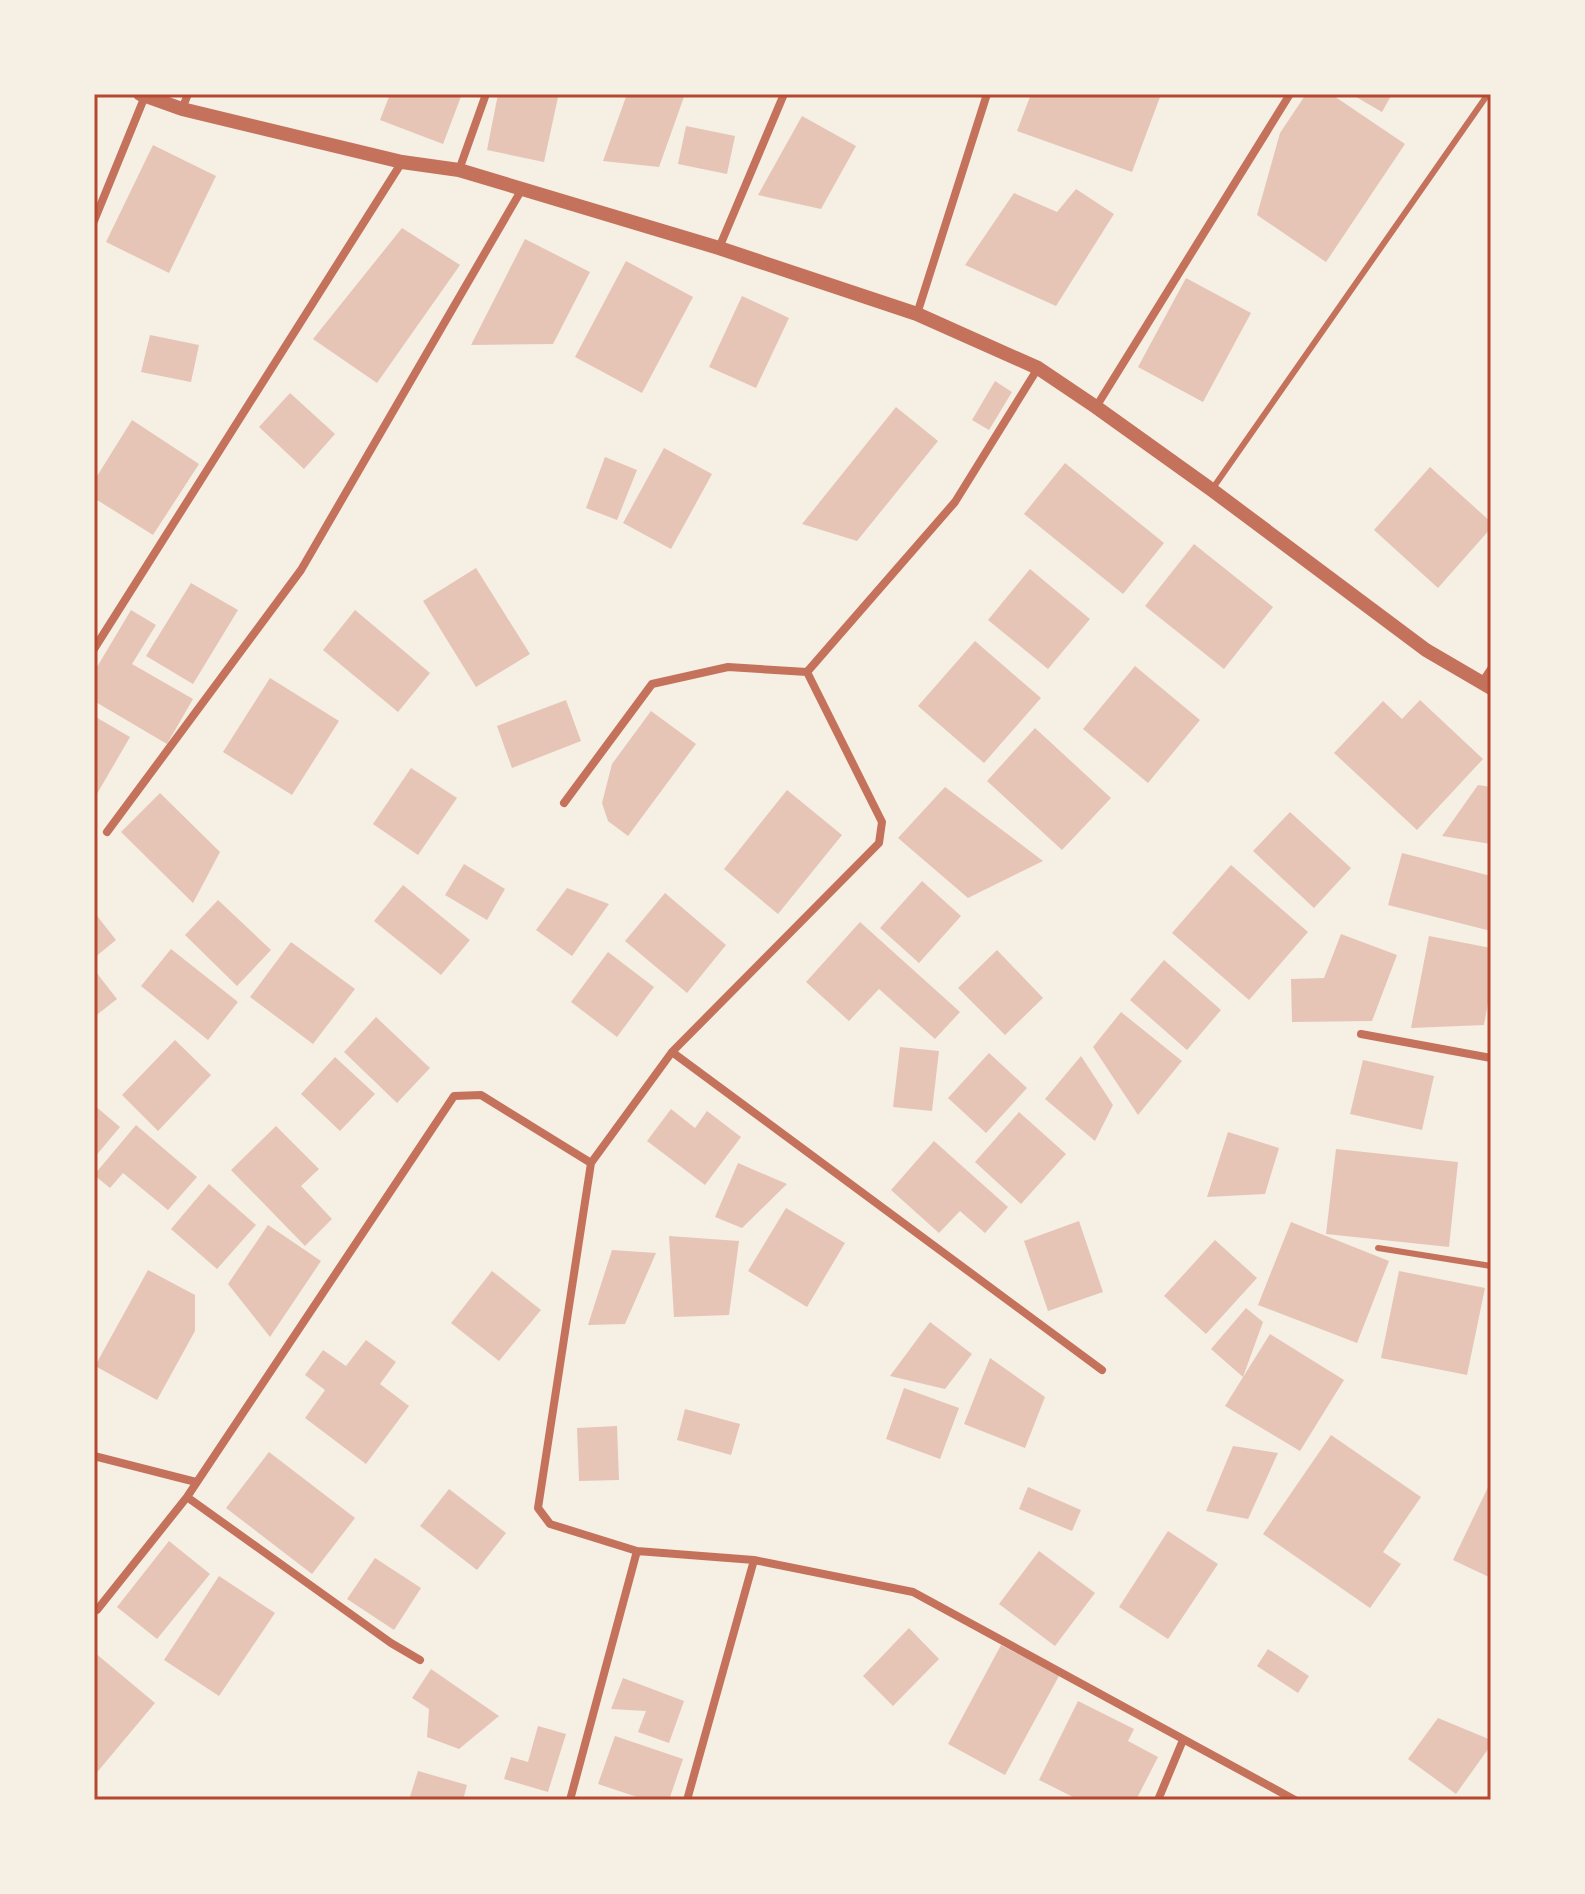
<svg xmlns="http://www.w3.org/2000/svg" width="1585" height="1894" viewBox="0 0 1585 1894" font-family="Cabin,sans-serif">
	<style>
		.building { fill: #e6c5b7 }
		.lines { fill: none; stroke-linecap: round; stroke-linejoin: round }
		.service { stroke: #c5725c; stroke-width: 6 }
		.minor { stroke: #c5725c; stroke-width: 8 }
		.tertiary { stroke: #c5725c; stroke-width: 14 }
		.neatline { fill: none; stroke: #b5482f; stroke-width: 3 }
	</style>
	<rect width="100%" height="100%" fill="#f6efe4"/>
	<!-- building -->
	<path class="building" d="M390 94H462L443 144 380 120Z
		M498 94H544L558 97 544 162 487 150Z
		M627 94H685L659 167 603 161Z
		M1031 94H1150L1160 97 1132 172 1017 131Z
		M1306 94H1331L1405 144 1326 262 1257 215 1280 133Z
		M1351 94H1392L1382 112Z
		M802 116 856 146 821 209 758 195Z
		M686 126 735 136 727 174 678 164Z
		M153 145 216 176 169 273 106 242Z
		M1076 189 1114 214 1056 306 965 265 1014 193 1057 212Z
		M402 228 460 265 377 383 313 339Z
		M525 239 590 272 553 344 471 345Z
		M626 261 693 297 642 393 575 357Z
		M1186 278 1251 313 1203 402 1138 367Z
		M742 296 789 318 756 388 709 367Z
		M150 335 199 345 191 382 141 372Z
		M995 381 1012 392 989 430 972 420Z
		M290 393 335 434 304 469 259 427Z
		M896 407 938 441 857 541 802 524Z
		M132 420 199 464 153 535 94 498V481Z
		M664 448 712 474 671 549 623 523Z
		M605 457 637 470 617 520 586 508Z
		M1065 463 1164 543 1123 594 1024 514Z
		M1430 467 1491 522V528L1438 588 1374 530Z
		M1194 544 1273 607 1224 669 1145 606Z
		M476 568 530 654 476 687 423 601Z
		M1030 569 1090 619 1048 669 988 620Z
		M191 583 238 610 193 684 146 656Z
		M131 610 156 625 132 664 193 699 167 744 94 701V672Z
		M355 610 430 673 398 712 323 650Z
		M975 641 1041 698 984 763 918 706Z
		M1135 666 1200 720 1148 783 1083 729Z
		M270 678 339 721 292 795 223 752Z
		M566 700 581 741 512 768 497 726Z
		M1420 700 1483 759 1417 830 1334 753 1383 701 1402 719Z
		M651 711 696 744 628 836 608 821 602 803 612 764Z
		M94 716 130 737 94 799Z
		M1035 728 1111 798 1062 850 987 781Z
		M411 768 457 798 418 855 373 824Z
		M1478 785 1491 787V844L1442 836Z
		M945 787 1043 861 968 898 898 838Z
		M787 790 842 835 778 914 724 869Z
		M160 793 220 852 193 903 121 832Z
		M1290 812 1351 868 1314 908 1253 851Z
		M1402 853 1491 876V931L1388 905Z
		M464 864 505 889 487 920 445 895Z
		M1231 865 1308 932 1249 1000 1172 933Z
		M922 881 961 916 919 963 880 928Z
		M403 885 470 940 441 975 374 921Z
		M567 888 609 904 572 956 536 930Z
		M665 893 726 945 687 993 625 941Z
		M218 900 271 950 237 986 185 935Z
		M94 912 116 940 94 958Z
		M860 922 960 1012 935 1039 879 989 849 1021 806 982Z
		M1341 934 1397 955 1372 1021 1292 1022 1291 979 1324 978Z
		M1429 936 1491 948V986L1484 1025 1411 1028Z
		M291 942 355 989 313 1044 250 997Z
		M171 949 238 1002 208 1040 141 986Z
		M997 950 1043 998 1005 1035 958 988Z
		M608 952 654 987 617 1037 571 1002Z
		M1164 960 1221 1010 1187 1050 1130 1000Z
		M96 972 117 999 94 1017V974Z
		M1121 1012 1182 1061 1138 1115 1093 1047Z
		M376 1017 430 1068 397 1103 344 1052Z
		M175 1040 211 1075 158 1131 122 1095Z
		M900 1047 939 1051 932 1111 893 1107Z
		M989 1053 1027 1088 986 1133 948 1098Z
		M1081 1056 1113 1105 1095 1141 1045 1099Z
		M335 1057 375 1094 340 1131 301 1094Z
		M1363 1060 1434 1076 1422 1130 1350 1114Z
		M94 1105 120 1127 94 1158Z
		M671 1109 695 1128 707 1111 741 1137 705 1185 647 1141Z
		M1019 1112 1066 1154 1021 1204 975 1162Z
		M136 1125 197 1177 168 1210 123 1173 110 1188 94 1175Z
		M276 1126 319 1169 301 1186 332 1219 305 1246 231 1170Z
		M1228 1132 1279 1148 1265 1194 1207 1197Z
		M934 1141 1008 1207 985 1233 960 1211 939 1233 891 1190Z
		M1336 1149 1458 1162 1449 1247 1326 1234Z
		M738 1163 787 1184 742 1228 715 1217Z
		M209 1184 256 1225 217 1269 171 1229Z
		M786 1208 845 1243 807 1307 748 1271Z
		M1079 1221 1103 1292 1048 1311 1024 1241Z
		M1291 1222 1389 1261 1357 1343 1258 1305Z
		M268 1225 321 1261 270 1337 228 1284Z
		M669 1236 739 1241 729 1315 674 1317Z
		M1215 1240 1257 1278 1206 1334 1164 1296Z
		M612 1250 656 1253 625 1324 588 1325Z
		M148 1270 195 1295V1331L157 1400 95 1366Z
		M492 1271 541 1310 499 1361 451 1323Z
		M1399 1271 1485 1288 1467 1375 1381 1358Z
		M1246 1308 1263 1322 1243 1377 1211 1349Z
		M930 1322 972 1354 945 1389 890 1376Z
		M1270 1334 1344 1380 1300 1451 1225 1406Z
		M366 1340 396 1362 380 1384 409 1406 366 1464 305 1418 325 1390 305 1375 323 1350 346 1366Z
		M990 1358 1045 1397 1025 1448 964 1424Z
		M904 1388 959 1408 940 1459 886 1439Z
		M685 1409 740 1424 731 1455 677 1440Z
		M617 1426 619 1480 579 1481 577 1428Z
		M1331 1435 1421 1497 1383 1552 1401 1564 1370 1608 1263 1534Z
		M1233 1446 1278 1453 1248 1519 1206 1511Z
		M269 1452 355 1518 312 1574 226 1508Z
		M1491 1481V1578L1453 1560Z
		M1028 1487 1081 1510 1072 1531 1019 1509Z
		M449 1489 506 1533 477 1570 420 1526Z
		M1168 1531 1218 1564 1168 1639 1119 1607Z
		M169 1541 210 1574 157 1639 117 1607Z
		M1039 1551 1095 1593 1055 1646 999 1604Z
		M375 1558 421 1588 394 1630 347 1599Z
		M219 1576 275 1613 219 1696 164 1660Z
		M909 1628 939 1659 893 1706 863 1676Z
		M1001 1645 1059 1676 1005 1775 948 1744Z
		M1268 1649 1309 1676 1298 1693 1257 1666Z
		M94 1652 155 1703 94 1776Z
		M431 1669 499 1716 459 1749 427 1737 429 1709 412 1698Z
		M623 1678 684 1701 669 1743 638 1732 646 1711 611 1709Z
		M1078 1701 1134 1729 1128 1741 1158 1757 1136 1800H1079L1039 1780Z
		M1438 1718 1491 1740V1745L1456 1794 1408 1759Z
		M538 1726 566 1734 548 1792 504 1779 511 1757 528 1762Z
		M615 1736 683 1759 669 1800H646L598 1784Z
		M418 1771 467 1785 463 1800H409Z"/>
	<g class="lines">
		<!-- service -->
		<path class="service" d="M1213 488 1488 94
			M1378 1248 1491 1266"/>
		<!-- minor -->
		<path class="minor" d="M182 109 188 94
			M459 170 486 94
			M94 221 145 96
			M719 248 784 94
			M917 314 987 94
			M1096 407 1290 94
			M94 649 402 162
			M807 672 882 822 879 843 672 1052 591 1163 538 1508 550 1524 637 1551 754 1560 913 1592 1295 1800
			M807 672 955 502 1038 368
			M1481 684 1491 669
			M564 803 652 684 728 667 807 672
			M107 832 301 570 522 189
			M1361 1034 1491 1058
			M672 1052 1102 1370
			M94 1456 196 1482
			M187 1497 391 1643 420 1660
			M94 1611 97 1610 187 1497 454 1096 481 1095 591 1163
			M570 1800 637 1551
			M687 1800 754 1560
			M1158 1800 1183 1740"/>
		<!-- tertiary -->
		<path class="tertiary" d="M140 94 182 109 402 162 459 170 719 248 917 314 1038 368 1096 407 1212 490 1426 650 1491 688"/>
	</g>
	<!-- border -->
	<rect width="1585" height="1894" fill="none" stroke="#f6efe4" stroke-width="192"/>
	<rect x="96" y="96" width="1393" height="1702" class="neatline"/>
</svg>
